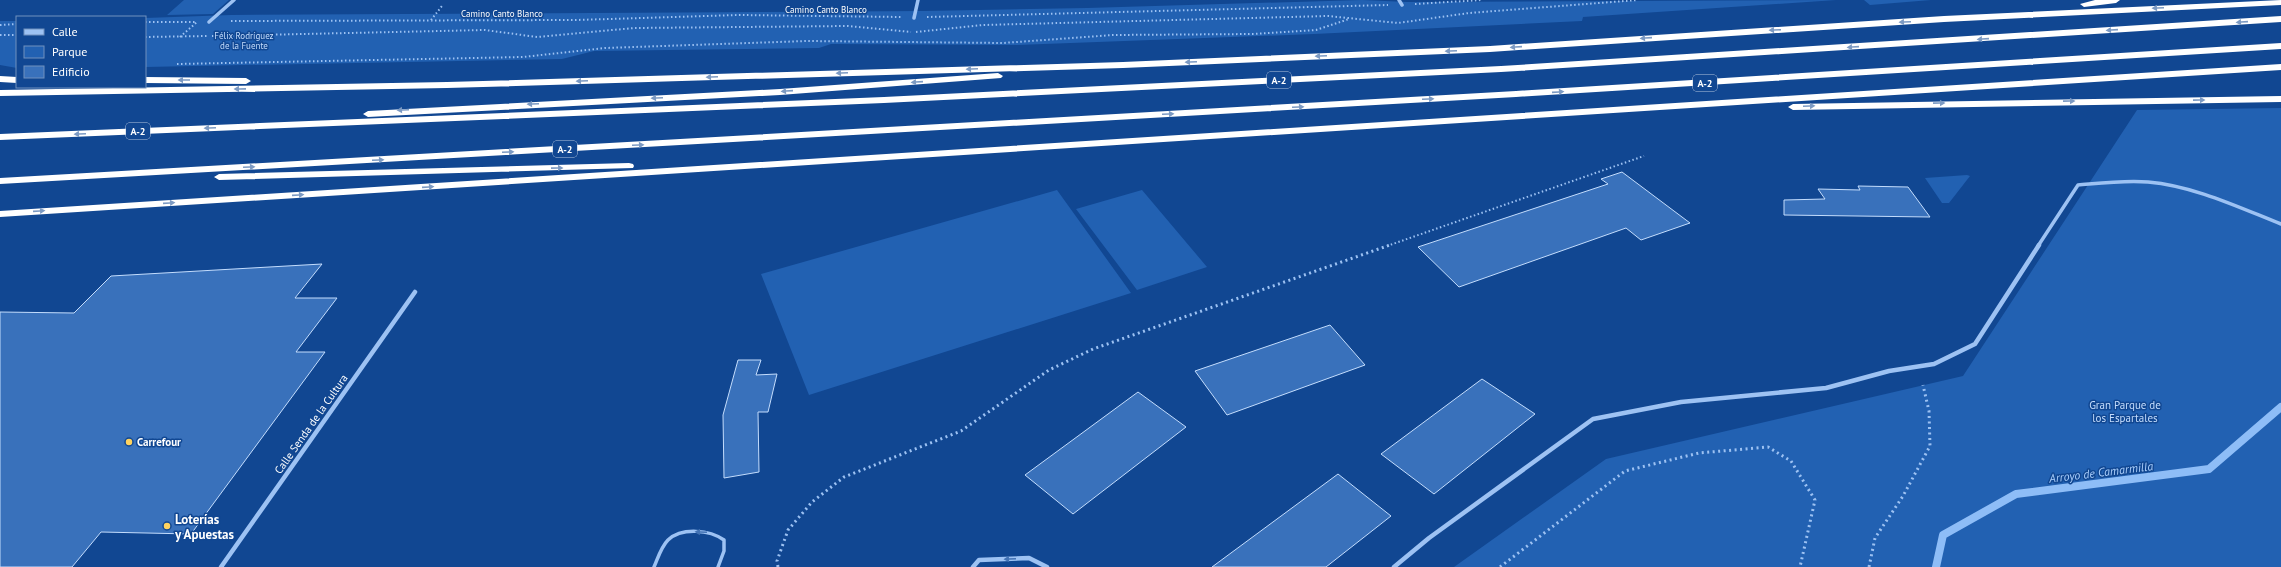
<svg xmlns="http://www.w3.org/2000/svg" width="2281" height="567" viewBox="0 0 2281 567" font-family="'PT Sans',sans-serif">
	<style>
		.green { fill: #2261b2 }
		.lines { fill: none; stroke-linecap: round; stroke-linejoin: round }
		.stream { stroke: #8ebdf7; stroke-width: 8 }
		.building { fill: #3971bb; stroke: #c4ddfd }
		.path-far1 { stroke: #9dc2f3; stroke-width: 2; stroke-dasharray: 1.5 2.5; stroke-linecap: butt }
		.path { stroke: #9dc2f3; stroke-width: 3; stroke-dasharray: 2 3.5; stroke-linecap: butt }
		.lane { stroke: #9dc2f3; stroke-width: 3.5 }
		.street-far1 { stroke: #9dc2f3; stroke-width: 3.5 }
		.street { stroke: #9dc2f3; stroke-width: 4.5 }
		.highway { fill: #fff; fill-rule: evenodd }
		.oneway { fill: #7c9ac3 }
		.oneway2 { fill: #4272b4 }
		.poi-dot { fill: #ffd35f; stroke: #114792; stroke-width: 1.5 }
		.labels { text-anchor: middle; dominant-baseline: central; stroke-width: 3; stroke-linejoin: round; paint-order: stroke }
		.far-street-label { font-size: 9px; fill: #fff; stroke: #114792 }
		.far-park-label { font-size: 9px; fill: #c4ddfd; stroke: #114792 }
		.shield { fill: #114792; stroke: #b8c8de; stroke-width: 1 }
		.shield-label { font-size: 10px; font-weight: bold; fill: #fff }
		.park-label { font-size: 11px; fill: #c4ddfd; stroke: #114792 }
		.street-label { font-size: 11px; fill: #fff; stroke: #114792 }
		.poi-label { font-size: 11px; font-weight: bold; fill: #fff; stroke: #114792; text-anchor: start }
		.water-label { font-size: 12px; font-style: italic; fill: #a9cdfa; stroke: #114792 }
		.near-poi-label { font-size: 13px; font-weight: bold; fill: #fff; stroke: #114792; text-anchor: start }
	</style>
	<rect width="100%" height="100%" fill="#114792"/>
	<!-- green -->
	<path class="green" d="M184 0H229L213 14 167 15Z
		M1362 0 1407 2 1836 0 1583 17 1582 21 1314 34 1017 45 831 44 819 48 594 51 562 59 145 67V18L231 15 923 11 1087 8Z
		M1864 0H1931L1870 5Z
		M0 21H17V68L0 65Z
		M2281 108V567H1454L1606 459 1963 376 2137 110Z
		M1967 175 1970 176 1949 203H1942L1925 178Z
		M1057 190 1131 293 809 395 761 274Z
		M1142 190 1207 267 1137 290 1076 209Z"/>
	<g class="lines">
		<!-- stream -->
		<path class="stream" d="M1936 567 1943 535 2016 494 2209 469 2281 407"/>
	</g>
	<!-- building -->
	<path class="building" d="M1622 172 1690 223 1641 240 1626 228 1459 287 1418 247 1608 184 1601 179Z
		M1858 186 1908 187 1930 217 1784 215V200L1825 199 1818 189 1860 190Z
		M322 264 295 298H337L296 352H325L191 534 101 532 72 567H0V312L74 313 111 276Z
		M1330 325 1365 365 1227 415 1195 371Z
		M738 360H761L756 375 777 374 768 412H758L759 472 724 478 723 415Z
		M1482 379 1535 414 1434 494 1381 454Z
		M1138 392 1186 427 1073 514 1025 475Z
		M1338 474 1391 516 1326 567H1212Z"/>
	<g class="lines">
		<!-- path-far1 -->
		<path class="path-far1" d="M1415 4 1482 0
			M927 17 1388 5
			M431 20 442 6
			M231 21 576 20 739 15 902 17
			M145 22H196
			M0 25 17 24
			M916 32 983 25 1328 16 1398 23 1469 13 1638 0
			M0 35H17
			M212 36 485 30 537 37 634 28 848 26 911 32
			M145 37 207 36
			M180 37 197 22
			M177 64 523 57 605 48 807 41 1003 43 1113 35 1254 34 1316 30 1349 19
			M1387 246 1644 156"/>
		<!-- path -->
		<path class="path" d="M778 567 777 561 788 530 812 502 844 477 961 431 1049 370 1093 349 1390 245
			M1500 567 1625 471 1699 453 1768 447 1791 461 1815 500 1800 567
			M1869 567 1875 538 1903 496 1930 446 1929 411 1923 385"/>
		<!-- lane -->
		<path class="lane" d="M654 567C658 558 661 547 668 540 682 527 710 530 724 540V551L718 567"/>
		<!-- street-far1 -->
		<path class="street-far1" d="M1399 0 1402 5
			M914 18 918 0
			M209 22 234 0
			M2038 246 2078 185C2101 183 2125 180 2148 182 2194 186 2238 207 2281 224"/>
		<!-- street -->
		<path class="street" d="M221 567 415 292
			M973 567 979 560 1029 558 1047 567
			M1394 567 1429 538 1593 419 1681 402 1826 388 1889 371 1934 364 1975 344 2039 245"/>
		<!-- highway -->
		<path class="highway" d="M2095 0H2120L2116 3 2084 7 2080 4Z
			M2281 0V5L1944 22 1490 52 1123 68 447 88 0 96V90L447 82 1123 62 1490 46 1944 16Z
			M2281 16V22L1501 72 884 103 0 140V134L884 97 1501 66Z
			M2281 43V49L1516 97 0 184V178L1516 91Z
			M2281 64V70L0 217V211Z
			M998 73 1003 76 1001 78 780 95 368 117 363 114 368 111 780 89Z
			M0 76 17 77V83L0 82Z
			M145 77 246 78 251 81 246 84 145 83Z
			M2281 96V102L1793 110 1788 107 1793 104Z
			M629 163 633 164 634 166 633 168 219 180 214 177 219 174Z"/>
	</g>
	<!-- one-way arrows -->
	<defs><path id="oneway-solid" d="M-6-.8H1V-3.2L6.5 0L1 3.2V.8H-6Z"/></defs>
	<g class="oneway">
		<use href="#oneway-solid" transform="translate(2158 8) rotate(177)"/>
		<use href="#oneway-solid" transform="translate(1905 22) rotate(177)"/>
		<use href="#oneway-solid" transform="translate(2242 22) rotate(176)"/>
		<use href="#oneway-solid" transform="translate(1775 30) rotate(177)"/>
		<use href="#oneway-solid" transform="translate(2112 30) rotate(176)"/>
		<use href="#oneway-solid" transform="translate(1646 38) rotate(176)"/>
		<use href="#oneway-solid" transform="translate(1983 39) rotate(176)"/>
		<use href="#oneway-solid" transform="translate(1516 47) rotate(176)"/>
		<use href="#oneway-solid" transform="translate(1853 47) rotate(176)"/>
		<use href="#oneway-solid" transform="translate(1451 51) rotate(178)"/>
		<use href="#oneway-solid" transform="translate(1321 56) rotate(178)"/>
		<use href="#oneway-solid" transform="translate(1191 62) rotate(178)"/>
		<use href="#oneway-solid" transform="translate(972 69) rotate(178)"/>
		<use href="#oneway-solid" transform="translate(842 73) rotate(178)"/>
		<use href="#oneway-solid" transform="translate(712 77) rotate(178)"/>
		<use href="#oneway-solid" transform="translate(184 80) rotate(-180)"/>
		<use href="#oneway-solid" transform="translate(582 81) rotate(178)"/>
		<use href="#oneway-solid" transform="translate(917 82) rotate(176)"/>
		<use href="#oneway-solid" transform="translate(240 89) rotate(179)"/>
		<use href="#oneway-solid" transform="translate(787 91) rotate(176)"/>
		<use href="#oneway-solid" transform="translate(1558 92) rotate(-4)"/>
		<use href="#oneway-solid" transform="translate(657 98) rotate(177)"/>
		<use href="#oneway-solid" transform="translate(1428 99) rotate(-3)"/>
		<use href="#oneway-solid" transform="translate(2199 100) rotate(-1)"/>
		<use href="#oneway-solid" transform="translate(2069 101) rotate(-1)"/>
		<use href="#oneway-solid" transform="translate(1939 103) rotate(-1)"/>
		<use href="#oneway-solid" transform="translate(533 104) rotate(177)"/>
		<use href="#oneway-solid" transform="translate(1809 106) rotate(-2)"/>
		<use href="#oneway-solid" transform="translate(1298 107) rotate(-3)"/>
		<use href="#oneway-solid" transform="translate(403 110) rotate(177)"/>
		<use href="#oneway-solid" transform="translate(1168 114) rotate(-3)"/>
		<use href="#oneway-solid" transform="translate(210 128) rotate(177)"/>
		<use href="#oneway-solid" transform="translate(80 134) rotate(177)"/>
		<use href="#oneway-solid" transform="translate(638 145) rotate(-3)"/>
		<use href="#oneway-solid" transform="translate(508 152) rotate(-3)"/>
		<use href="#oneway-solid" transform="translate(378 160) rotate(-3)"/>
		<use href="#oneway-solid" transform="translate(249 167) rotate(-3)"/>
		<use href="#oneway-solid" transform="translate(557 168) rotate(-1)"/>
		<use href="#oneway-solid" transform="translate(428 187) rotate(-4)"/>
		<use href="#oneway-solid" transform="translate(298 195) rotate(-4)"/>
		<use href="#oneway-solid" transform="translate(169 203) rotate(-4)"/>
		<use href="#oneway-solid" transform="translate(39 211) rotate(-4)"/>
	</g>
	<g class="oneway2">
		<use href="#oneway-solid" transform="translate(701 532) rotate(-177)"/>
		<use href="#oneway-solid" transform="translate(1010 559) rotate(178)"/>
	</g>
	<!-- markers -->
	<g class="poi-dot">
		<circle cx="129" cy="442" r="4"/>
		<circle cx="167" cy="526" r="4"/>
	</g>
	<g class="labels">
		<!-- far-street labels -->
		<g class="far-street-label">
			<text x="826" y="9">Camino Canto Blanco</text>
			<text x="502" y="13">Camino Canto Blanco</text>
		</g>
		<!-- far-park labels -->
		<g class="far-park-label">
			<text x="244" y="35">Félix Rodríguez<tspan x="244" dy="10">de la Fuente</tspan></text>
		</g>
		<!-- shield labels -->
		<g class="shield">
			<rect x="1267" y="72" width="24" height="16" rx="3"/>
			<rect x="1693" y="75" width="24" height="16" rx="3"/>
			<rect x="126" y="123" width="24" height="16" rx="3"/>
			<rect x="553" y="141" width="24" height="16" rx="3"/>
		</g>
		<g class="shield-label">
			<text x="1279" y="80">A-2</text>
			<text x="1705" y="83">A-2</text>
			<text x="138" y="131">A-2</text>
			<text x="565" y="149">A-2</text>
		</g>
		<!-- park labels -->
		<g class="park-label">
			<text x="2125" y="405">Gran Parque de<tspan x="2125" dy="13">los Espartales</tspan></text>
		</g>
		<!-- street labels -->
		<g class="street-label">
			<text transform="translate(311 424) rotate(-55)">Calle Senda de la Cultura</text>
		</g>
		<!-- poi labels -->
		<g class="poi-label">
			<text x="137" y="442">Carrefour</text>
		</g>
		<!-- water labels -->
		<g class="water-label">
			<text transform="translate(2101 472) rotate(-7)">Arroyo de Camarmilla</text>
		</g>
		<!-- near-poi labels -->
		<g class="near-poi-label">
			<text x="175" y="519">Loterías<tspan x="175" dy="15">y Apuestas</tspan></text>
		</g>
	</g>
	<!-- legend -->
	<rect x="16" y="16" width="130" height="72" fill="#114792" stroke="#7091be"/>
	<rect x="24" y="29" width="20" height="6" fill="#9dc2f3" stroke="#7091be"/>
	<text x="52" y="36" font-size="12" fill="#ffffff">Calle</text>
	<rect x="24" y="46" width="20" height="12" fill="#2261b2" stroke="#7091be"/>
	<text x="52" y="56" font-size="12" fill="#ffffff">Parque</text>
	<rect x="24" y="66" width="20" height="12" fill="#3971bb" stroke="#7091be"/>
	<text x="52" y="76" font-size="12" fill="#ffffff">Edificio</text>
</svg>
